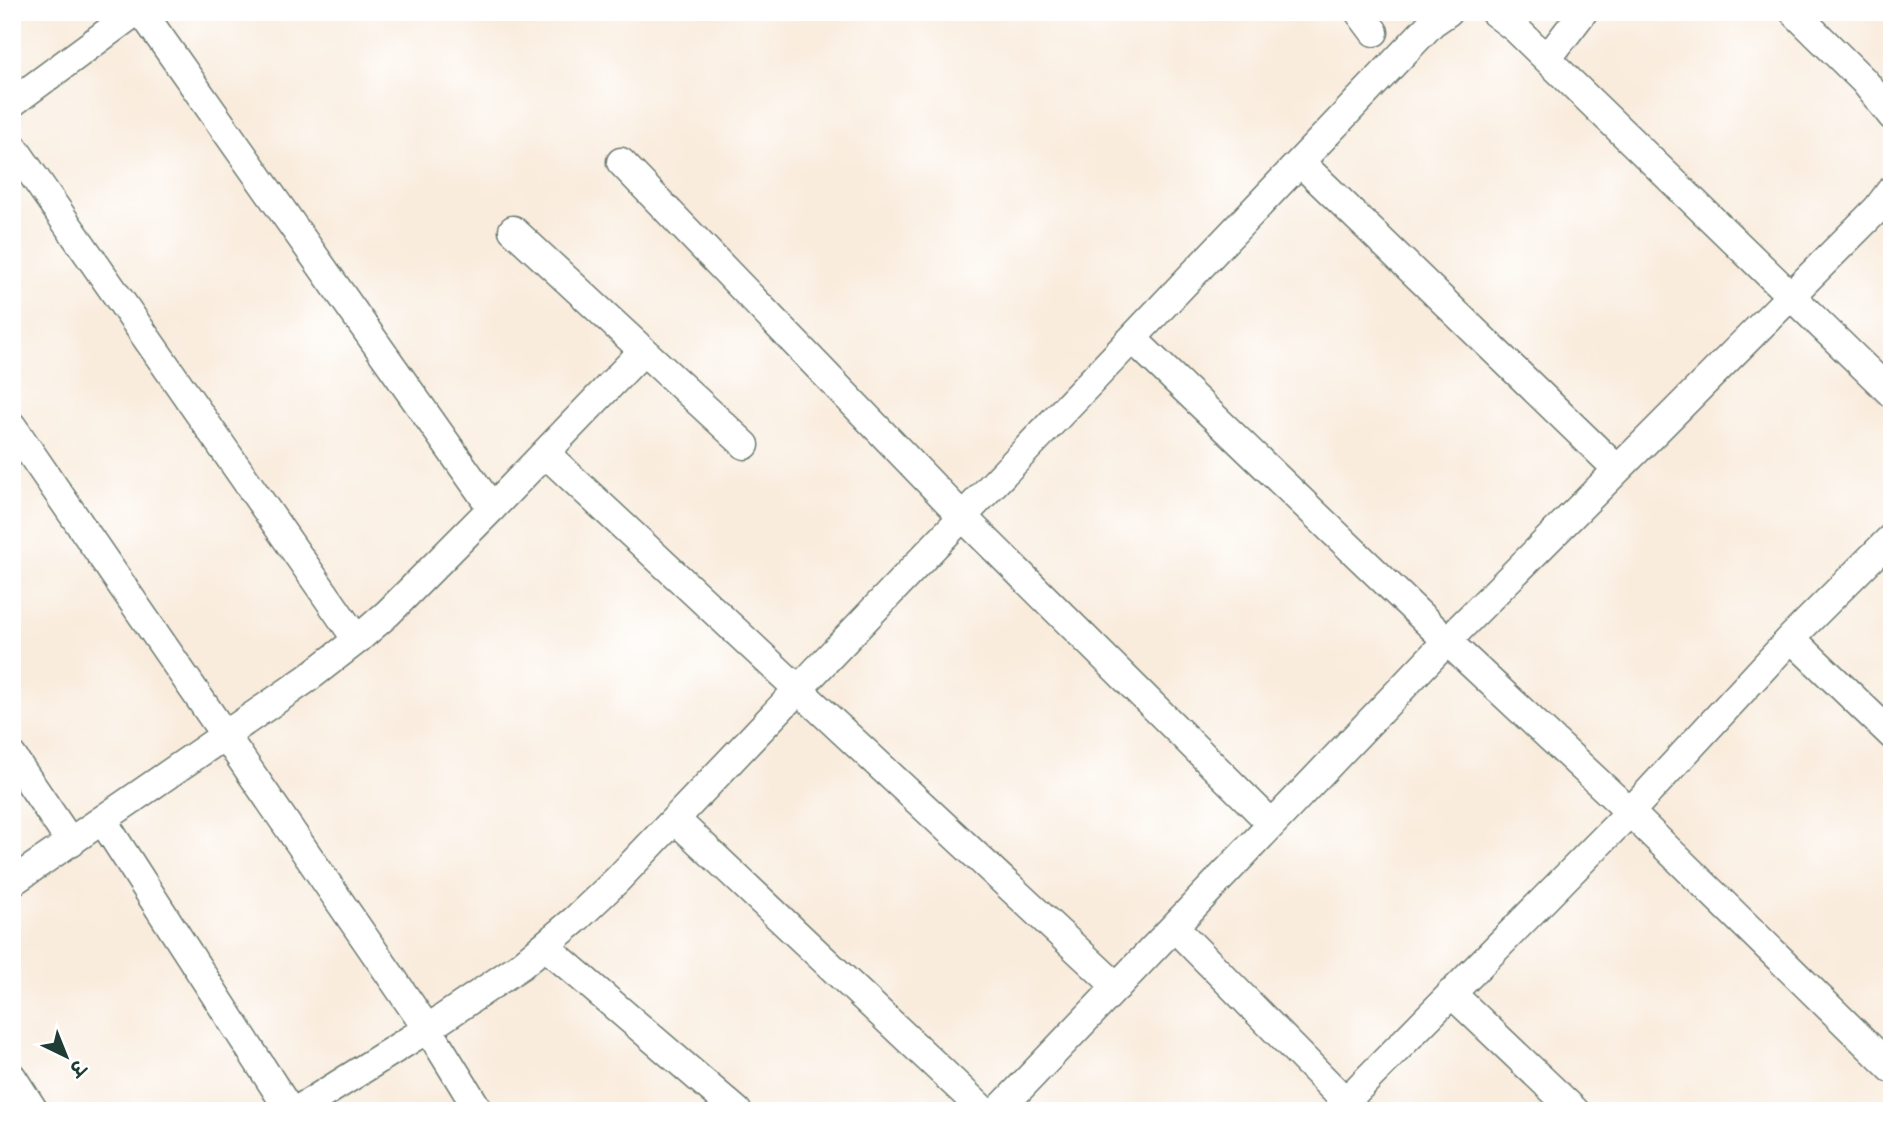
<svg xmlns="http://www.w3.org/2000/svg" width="1904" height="1123" viewBox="0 0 1904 1123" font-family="'Balsamiq Sans','Playpen Sans Deva',sans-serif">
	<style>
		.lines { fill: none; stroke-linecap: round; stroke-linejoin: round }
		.street-casing { stroke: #6b7a6f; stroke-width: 31 }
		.street { stroke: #fff; stroke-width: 28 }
	</style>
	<rect width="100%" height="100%" fill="#fff"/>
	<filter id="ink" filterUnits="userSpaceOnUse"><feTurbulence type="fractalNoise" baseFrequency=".0143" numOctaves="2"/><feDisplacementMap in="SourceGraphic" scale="14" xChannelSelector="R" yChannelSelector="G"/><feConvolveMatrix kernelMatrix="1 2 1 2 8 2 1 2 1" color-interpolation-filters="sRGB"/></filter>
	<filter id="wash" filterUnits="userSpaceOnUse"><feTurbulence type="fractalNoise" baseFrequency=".00686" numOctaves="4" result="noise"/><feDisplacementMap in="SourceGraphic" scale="28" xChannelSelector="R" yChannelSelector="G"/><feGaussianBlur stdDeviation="1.57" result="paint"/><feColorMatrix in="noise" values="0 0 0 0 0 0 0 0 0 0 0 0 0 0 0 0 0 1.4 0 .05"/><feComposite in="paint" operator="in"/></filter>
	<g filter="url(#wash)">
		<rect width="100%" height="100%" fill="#f9ecdd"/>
	</g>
	<g filter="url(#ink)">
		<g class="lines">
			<!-- street casing -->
			<g class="street-casing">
				<path id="street" d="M142 12 492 508
					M1359 12 1374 32
					M1494 12 1515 28 1892 394
					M1794 12 1864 81 1892 116
					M1547 59 1583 12
					M12 103 135 12
					M12 145 357 640
					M621 162 963 517 1272 824
					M1300 162 1617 469
					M513 230 745 445
					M1133 339 1447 641 1630 812 1892 1069
					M12 426 437 1043 479 1111
					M545 453 1117 987
					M1791 638 1892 735
					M12 756 71 843
					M675 819 984 1111
					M103 821 290 1111
					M12 882 308 678 357 640 388 613 492 508 643 351
					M1174 927 1355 1111
					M545 946 737 1111
					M1451 993 1575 1111
					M12 1077 34 1111
					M1346 1101 1630 812 1791 638 1892 537
					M296 1111 427 1029 520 966 575 920 617 880 1432 23 1448 12
					M998 1111 1447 641 1877 209 1892 189"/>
			</g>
			<!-- street -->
			<use href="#street" class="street"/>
		</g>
	</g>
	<!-- margin -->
	<rect width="1904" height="1123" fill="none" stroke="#fff" stroke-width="42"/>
	<!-- north arrow -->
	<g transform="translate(66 1056) rotate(137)" stroke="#ffffff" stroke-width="5" paint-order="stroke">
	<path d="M0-5L12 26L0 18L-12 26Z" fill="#1f3d34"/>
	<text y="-10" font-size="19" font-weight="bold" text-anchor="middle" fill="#1f3d34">उ</text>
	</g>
</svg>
